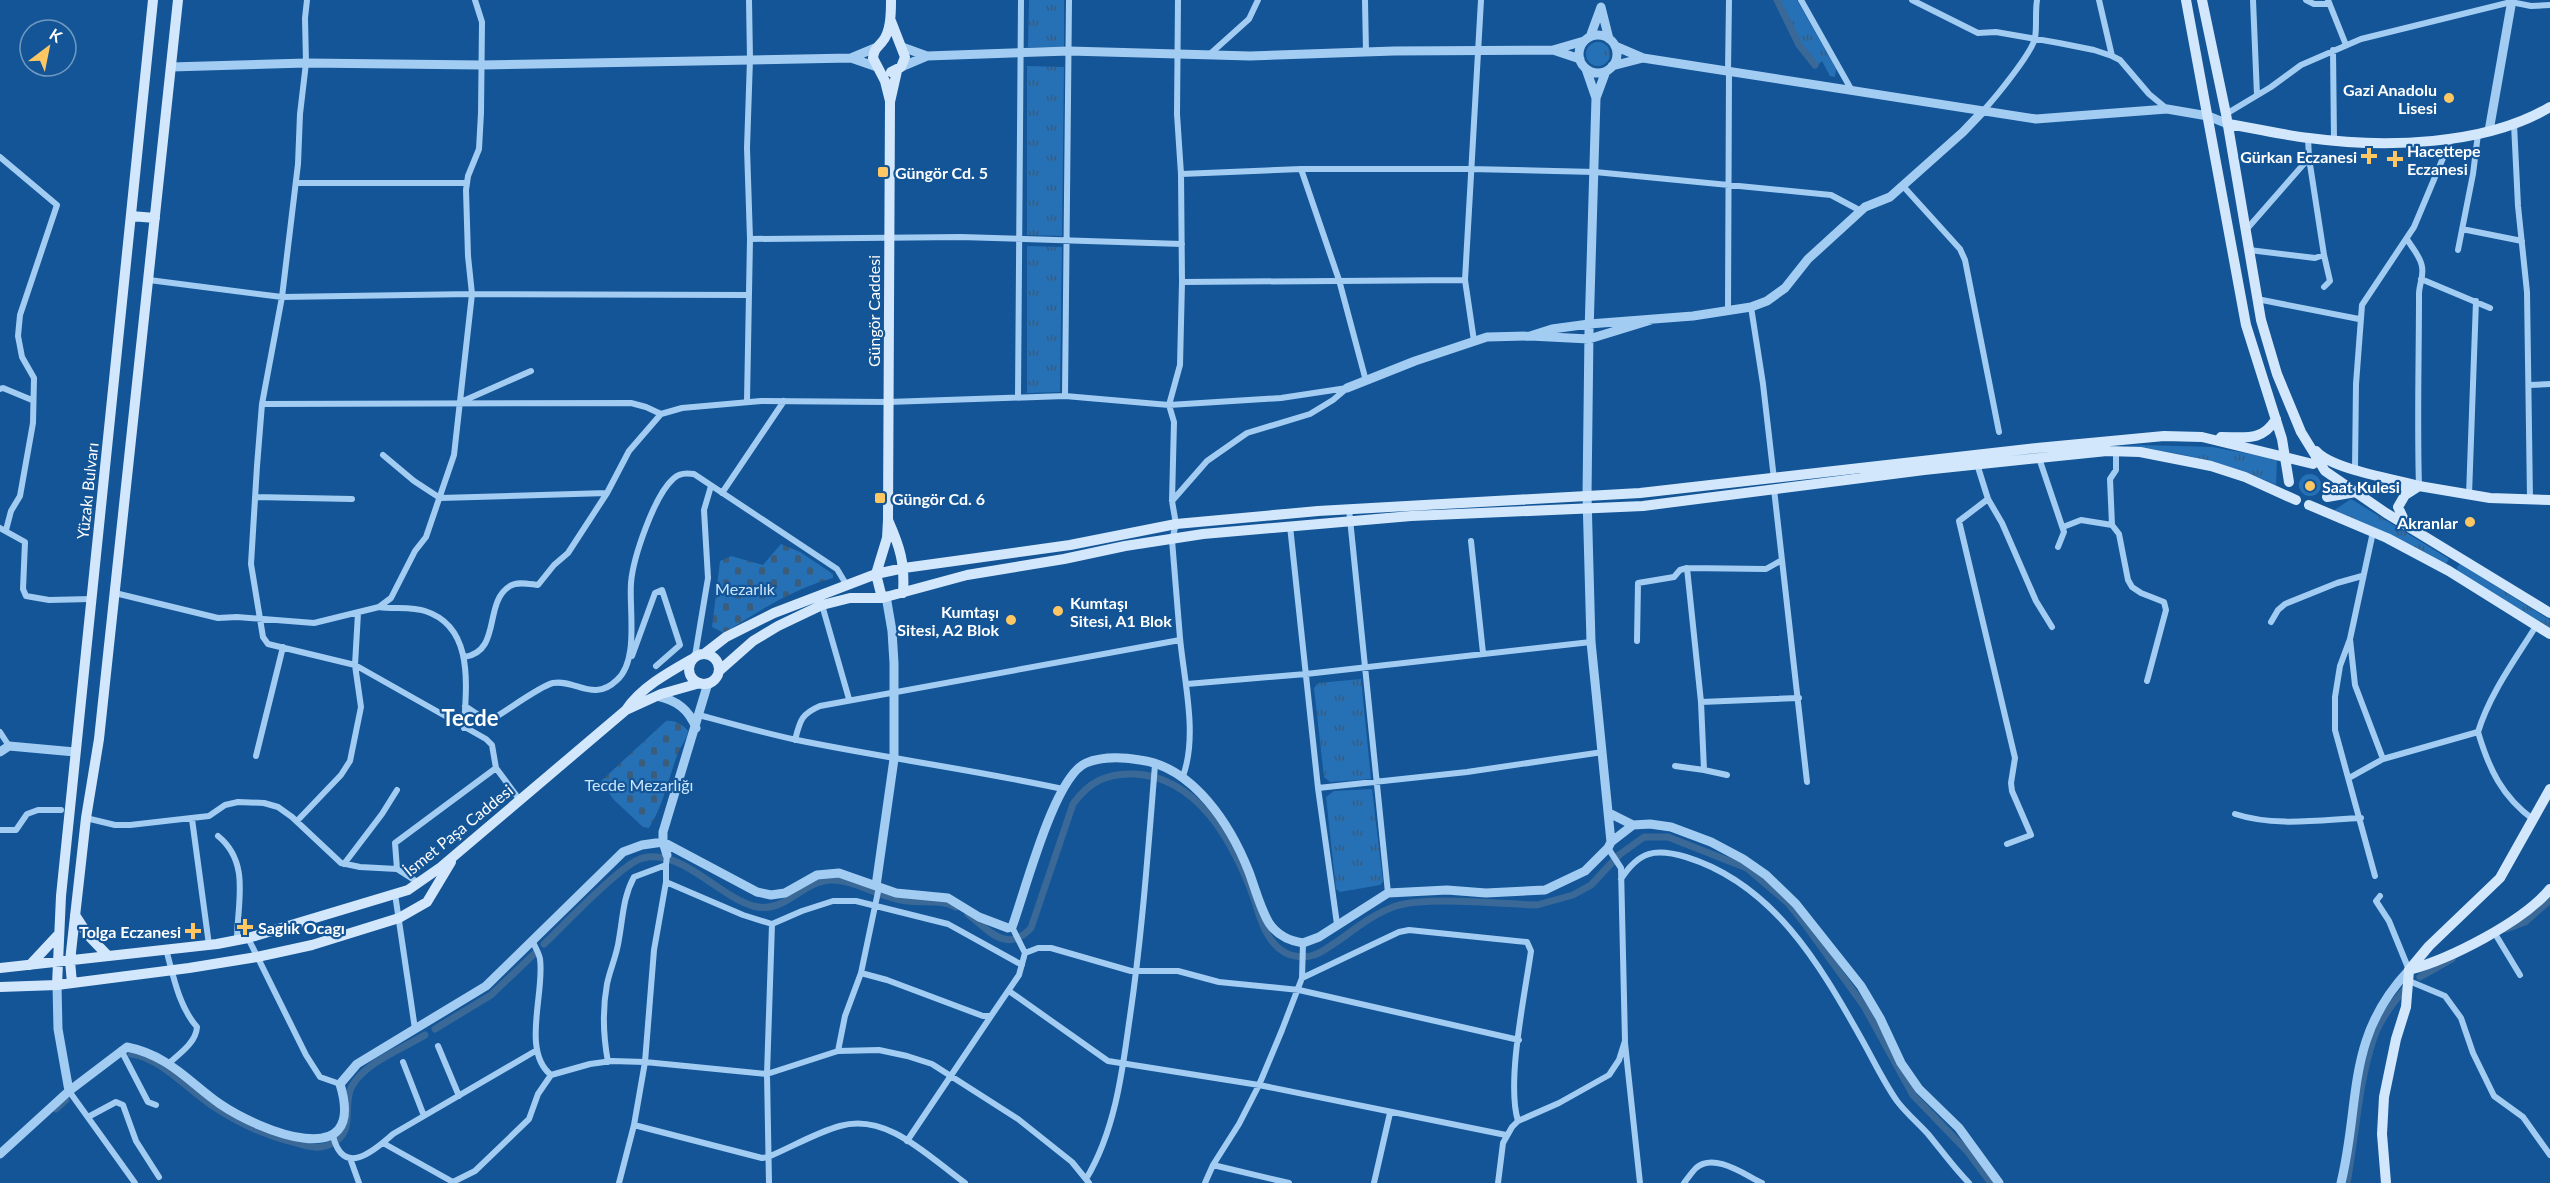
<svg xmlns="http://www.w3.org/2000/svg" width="2550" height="1183" viewBox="0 0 2550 1183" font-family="Lato,sans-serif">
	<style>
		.grass { fill: url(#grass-tufts) }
		.cemetery { fill: url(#cemetery-stones) }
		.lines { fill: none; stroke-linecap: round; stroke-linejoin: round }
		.canal { stroke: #3a6998; stroke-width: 7 }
		.minor { stroke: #a3ccf3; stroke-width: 6 }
		.tertiary { stroke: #a3ccf3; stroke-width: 9 }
		.secondary { stroke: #d2e7fc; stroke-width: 10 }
		.poi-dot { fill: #ffc764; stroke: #135596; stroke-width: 2 }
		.labels { text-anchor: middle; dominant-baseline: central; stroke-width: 4.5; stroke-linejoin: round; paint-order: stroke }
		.poi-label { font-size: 16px; font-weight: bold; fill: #fff; stroke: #135596; text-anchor: start }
		.street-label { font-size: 16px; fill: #fff; stroke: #135596 }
		.park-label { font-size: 16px; fill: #cae5fd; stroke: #135596 }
		.district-label { font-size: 22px; font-weight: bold; fill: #fff; stroke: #135596 }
	</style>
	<defs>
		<pattern id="grass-tufts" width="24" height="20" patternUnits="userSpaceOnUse" patternTransform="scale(1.5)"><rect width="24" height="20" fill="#2670b5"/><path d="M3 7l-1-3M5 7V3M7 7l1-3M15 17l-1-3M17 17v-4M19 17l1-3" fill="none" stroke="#3b5c7b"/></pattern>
		<pattern id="cemetery-stones" width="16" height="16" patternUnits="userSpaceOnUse" patternTransform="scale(1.5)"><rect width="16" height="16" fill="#2670b5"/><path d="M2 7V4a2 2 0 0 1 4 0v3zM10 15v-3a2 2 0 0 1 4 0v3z" fill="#3b5c7b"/></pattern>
	</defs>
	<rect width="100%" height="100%" fill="#135596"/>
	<!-- grass -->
	<path class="grass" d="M1029 0H1064V47H1028Z
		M1775 0H1797L1836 69 1835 77 1830 76 1822 61 1816 67 1799 48Z
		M1586 54a12 12 0 1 1 24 0a12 12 0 1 1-24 0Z
		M1027 66 1064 67 1062 236 1027 235Z
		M1027 246 1062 247 1060 392 1027 393Z
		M2142 445 2212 447 2277 459 2276 485C2228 462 2179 452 2125 446Z
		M2299 485a11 11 0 1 1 22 0a11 11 0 1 1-22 0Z
		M2351 499 2449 559 2446 564 2333 511Z
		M2460 564 2550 620V630L2458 572 2457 567Z
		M1361 679 1371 779 1330 782 1324 777 1314 688 1318 683Z
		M1372 789 1383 882 1380 885 1340 892 1336 889 1326 797 1334 791Z"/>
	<!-- cemetery -->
	<path class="cemetery" d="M781 544 800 552 833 574V578C793 589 759 611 724 633L712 627 720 561 731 556 763 565Z
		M666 721C675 720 683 725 688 731 687 740 681 745 678 753 668 779 664 804 649 828L643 827 613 799 601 781Z"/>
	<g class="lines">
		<!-- canal -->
		<path class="canal" d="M1777 0 1799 45 1815 65
			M968 914C989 931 1007 954 1031 928L1073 804C1089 782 1106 773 1134 774 1198 777 1232 841 1252 893 1259 913 1264 940 1284 952 1292 957 1305 958 1314 955 1322 953 1331 945 1338 941 1356 928 1375 913 1396 906 1427 896 1502 904 1537 905L1573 895 1591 885 1619 855 1644 837H1668L1747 868 1788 903 1804 923 1864 1006 1913 1095 1967 1151 1991 1183
			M2506 929 2525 922 2550 900
			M544 944C562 927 623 862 643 858 682 849 717 895 753 906 783 914 797 887 823 881 851 875 879 899 907 901 924 903 940 899 956 907
			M2420 977 2452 959
			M435 1029 491 995 534 954
			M131 1054C161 1058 186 1088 210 1104 235 1121 263 1135 293 1142 308 1147 322 1151 336 1141 355 1129 342 1103 352 1086 366 1062 402 1049 425 1035
			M56 1109 66 1100
			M2347 1183C2356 1135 2358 1084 2374 1037 2380 1020 2392 1004 2404 990"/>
		<!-- minor -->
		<path class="minor" d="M307 0 305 18 306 63 300 114 298 164 282 297 262 404 257 466 251 564 263 637 268 644 355 665 486 739 492 745 496 768 519 799
			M1178 0 1177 114 1181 174 1182 282 1180 365 1169 405 1174 422 1172 501 1176 524 1172 540C1175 573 1177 605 1180 638 1184 681 1198 735 1183 776
			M1365 0 1366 52
			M1801 0 1851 89
			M1912 0 1978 33 1996 32 2059 43 2094 50 2112 56 2120 60 2149 94 2166 108
			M2099 0 2112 56
			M2253 0 2257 95
			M2306 0 2314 4H2329
			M2328 0 2346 45
			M2333 50 2334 140
			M1210 54 1249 19 1258 0
			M1728 71 1729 0
			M1983 111C1995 98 2032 53 2035 38 2037 27 2035 12 2037 0
			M2226 114 2271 87 2301 65 2361 39 2511 2 2531 6 2550 5
			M2514 124 2518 206 2527 292 2530 499
			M0 157 57 205 20 315 18 336 22 357 34 378 33 423 20 496 11 511 6 530
			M1301 169 1339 280 1366 381
			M1181 174 1301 169H1470L1595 172 1831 195 1861 211
			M296 183H467
			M1903 186 1960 249 1965 260 1999 432
			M2462 229 2522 241
			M2246 230 2309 158
			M750 239 961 237 1182 244
			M2407 239C2412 248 2421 257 2422 267 2424 276 2419 285 2419 294 2419 358 2417 422 2419 486
			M2249 250 2315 258 2324 255 2309 158 2308 138
			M2458 250 2473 174 2478 134
			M2421 279 2490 308
			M149 280 282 297 472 294 747 295
			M1182 282 1465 280
			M2324 287 2330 281 2324 255
			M2257 299 2359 319
			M1751 307 1763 384 1774 479
			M1728 310 1729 71
			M1474 341 1465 280 1481 0
			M2530 385 2550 384
			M0 389 3 388 32 400
			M1065 396 1069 0
			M1018 397 1021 0
			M463 401 531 371
			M747 401 750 239 747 148 750 59 749 0
			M262 404 631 403 646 407 661 414
			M383 455 414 481 440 498 607 493
			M2039 458 2064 532 2058 547
			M1977 464 1988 499 2002 523 2036 601 2052 627
			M2355 469 2356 384 2362 305 2414 227 2451 139
			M722 493 784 401
			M2469 495 2476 301
			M255 497 352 499
			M1988 499 1959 521 2015 758 2011 783 2012 791 2031 835 2007 844
			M1172 501 1207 461 1247 433 1310 414 1333 400 1346 389
			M1349 509 1388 893
			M2112 525 2119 534 2128 580 2132 587 2141 593 2164 602 2166 610 2147 681
			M1290 526 1318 788 1337 924
			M2063 527 2081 520 2112 525 2110 479 2116 470V451
			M0 528 25 542 23 589 26 596 49 600 91 599
			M2373 532 2350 639 2355 685 2383 759
			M1471 541 1483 653
			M1782 560 1807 782
			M115 593 218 618 237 617 314 623 379 607 391 598 415 551 426 537 454 455 472 294 468 256 466 190 468 176 479 149 481 113 482 22 475 0
			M822 605 849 699
			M379 607C393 609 413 607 425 611 475 627 466 687 464 728
			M2271 622 2278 610 2285 604 2337 583 2362 576
			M2350 639 2340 666 2335 697V730L2375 876
			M1637 641 1638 583 1674 577 1680 570 1687 568
			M632 656 655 593 662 590 680 645 656 666
			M695 656 708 578 704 510 711 486
			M464 657C502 652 483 602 510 586 517 581 529 584 538 585L554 565 568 553 607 493 629 451 661 414 682 408 761 401 888 402 1065 396 1169 405 1281 398 1347 388
			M1187 684 1306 674 1591 642
			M1701 702 1799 698
			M465 706 483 718H494C508 710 540 686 553 683 576 679 593 703 617 680 639 660 629 611 631 583 633 558 654 496 673 479 679 473 686 473 694 474L837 569 846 584
			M699 715C732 724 764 733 797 740 885 758 975 770 1063 789
			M0 732 9 746
			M795 740C800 721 801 714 820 706L1180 640
			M256 756 283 647
			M1675 766 1704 770
			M1727 775 1704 770 1701 702 1687 568 1766 569 1782 560 1774 489
			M2349 778 2383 759 2478 732
			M1318 788 1467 772 1603 752
			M2235 814C2275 827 2319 820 2361 818
			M86 818 115 825H130L209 816 225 805 238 802 264 803 278 807 292 817 341 863 360 867 397 869
			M192 819 209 945
			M2534 820C2502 797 2489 769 2478 732 2490 693 2515 660 2536 626
			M297 821 341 775 350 761 361 707 355 665 358 613
			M0 830H16L27 814 38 810H61
			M218 836C251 863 237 903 237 940
			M344 864 382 814 397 790
			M666 865V882L654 950 645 1062 634 1125 762 1158 768 1157C792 1147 815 1133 840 1126 887 1112 930 1158 965 1183
			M1621 879C1639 851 1655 848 1686 857 1773 884 1819 963 1861 1038 1873 1059 1883 1081 1897 1101 1906 1113 1918 1123 1928 1134 1942 1151 1954 1168 1969 1183
			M666 882 743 915 772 924
			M419 883 397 869 395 843 496 768
			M395 894 415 1029
			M2380 896 2376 901 2389 921 2409 970
			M2494 932 2520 975
			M248 938 306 1055 320 1077 340 1084
			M533 942C535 947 539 953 540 959 545 992 521 1051 551 1075L590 1064 612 1061 645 1062 767 1074 838 1051 879 1050 907 1056 932 1064 1018 1119 1072 1162 1089 1183
			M166 949C173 975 179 1007 197 1027 196 1043 179 1054 168 1064
			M1025 953 1038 948H1051L1131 971H1178L1219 982 1299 990 1519 1040
			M861 973 887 980 983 1016H991L1019 975 1025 953 1012 927
			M1302 978 1399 932 1409 930 1527 942 1531 951C1525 994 1506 1082 1518 1121
			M2409 981 2445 996 2461 1018 2473 1053 2494 1096 2523 1117 2550 1155
			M1009 991 1108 1061 1259 1085 1506 1135
			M1625 1043 1640 1183
			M438 1046 459 1096
			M121 1050 148 1102 156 1105
			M838 1051 845 1016 861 973 879 887
			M403 1062 424 1116
			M608 1062C603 1035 602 1011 607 984 610 969 617 955 619 939 623 917 623 897 634 877L666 865 667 855
			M69 1091 135 1183
			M88 1117 116 1102 123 1105 136 1141 159 1177
			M333 1136C343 1177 373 1152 393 1134L537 1050
			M907 1141 991 1016
			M383 1143 453 1182 475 1171 529 1119 538 1094 551 1075
			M350 1158 359 1183
			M1213 1165 1289 1183
			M1086 1179C1114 1133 1122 1075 1129 1023 1142 937 1148 851 1155 765
			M619 1183 634 1125
			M769 1183 767 1074 772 924 802 911 833 901H856L948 924 1022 965
			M1205 1183 1213 1165 1239 1124 1259 1085 1282 1030 1302 978 1303 943
			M1374 1183 1390 1113
			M1498 1183 1503 1143 1512 1127 1518 1121 1559 1103 1609 1075 1619 1060 1625 1041 1621 868 1608 848
			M1684 1183C1688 1178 1692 1172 1696 1168 1714 1152 1745 1175 1762 1183"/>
		<!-- tertiary -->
		<path class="tertiary" d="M1579 54a19 19 0 1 1 38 0a19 19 0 1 1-38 0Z
			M1590 37 1601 7 1609 39
			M875 48 851 58 877 67
			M927 56 1069 51 1250 56 1394 51 1553 50
			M1643 58 2036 119 2167 109 2208 116 2228 124
			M1580 59 1553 50 1584 41
			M1612 66 1643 58 1615 46
			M171 67 306 63 481 65 851 58
			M901 67 927 56 902 47
			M1586 69 1596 98 1606 71
			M1596 98 1589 332 1587 496 1591 642 1611 842
			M2489 131 2512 0
			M1651 320 1589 339 1530 336 1552 329 1589 324 1693 316 1751 307 1767 301 1785 288 1808 259 1865 207 1890 197 1963 132 1983 111
			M1347 388 1415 361 1487 337 1530 336
			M657 696C676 700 689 709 696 728
			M0 752 9 746 75 752
			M1609 813 1633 825
			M667 855 663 842 757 892 771 895 785 893 817 875 839 873 896 893 948 898 979 917 1008 928 1012 927C1025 892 1054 777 1086 763 1103 756 1122 757 1140 760 1194 767 1231 826 1249 872 1255 888 1260 908 1269 923 1277 935 1289 941 1303 943L1319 937 1388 893 1447 890 1486 893 1545 890 1585 871 1608 848 1611 842 1633 825 1650 824 1671 827 1711 842 1743 859 1766 875 1796 904 1861 986 1880 1018 1901 1063 1919 1089 1959 1128 1999 1183
			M876 886 894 759V663L892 631 886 596
			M57 985 58 1029 69 1091
			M0 1154 69 1091 127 1047C142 1050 152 1054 165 1062 185 1074 201 1091 220 1104 258 1130 368 1176 340 1084L357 1064 486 986 623 852 642 845 663 842V832L708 683
			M2341 1183C2361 1101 2345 1038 2409 970"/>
		<!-- secondary -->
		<path class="secondary" d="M2186 0 2246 325 2282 439 2289 482
			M2202 0 2226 114 2261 320 2277 374 2301 432 2325 471 2386 513 2550 613
			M891 72 901 67 905 57 891 21
			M890 101 885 81 873 58C874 49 877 48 882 42 891 32 891 13 891 0
			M2228 124C2255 128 2282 135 2309 138 2383 148 2485 146 2550 107
			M131 216 155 218
			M2221 437C2245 437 2262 442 2276 419
			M2316 451C2331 469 2394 479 2419 486H2390L2327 497
			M2309 505 2387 538 2449 571 2550 634
			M888 520 890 102 897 71
			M2405 522 2398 507 2405 495 2419 486 2490 498 2550 500
			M882 598 876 574 887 538 888 520C900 547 905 563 903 593
			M689 669a15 15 0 1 1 30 0a15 15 0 1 1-30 0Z
			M704 654 726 637 774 613 876 574 904 568 1070 545 1176 524 1318 511 1640 493 2037 448 2164 436 2202 437 2313 464
			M692 659C669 672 640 688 626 710L661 694 700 683
			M719 671 753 641 778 626 822 605 850 598H882L967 575 1064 559 1125 546 1203 534 1411 516 1643 506 1924 470 2107 451 2140 452 2211 466 2245 477 2296 500
			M75 915 88 935 108 956
			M30 965 58 935
			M0 968 217 944 248 938 408 890 441 867 626 710
			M2409 970C2450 959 2523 922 2550 889
			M72 983 70 961 86 818 99 739 178 0
			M57 985 61 896 153 0
			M0 987 57 985 189 968 257 957 312 945 399 918 427 902 451 862
			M2386 1183 2382 1134 2384 1097 2396 1039 2406 1007 2409 970 2429 946 2500 878 2550 789"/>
	</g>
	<!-- markers -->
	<g class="poi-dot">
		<circle cx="2449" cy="98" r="6"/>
		<path d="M2366 147h6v6h6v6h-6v6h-6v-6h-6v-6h6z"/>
		<path d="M2392 150h6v6h6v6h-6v6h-6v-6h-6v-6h6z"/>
		<rect x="877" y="166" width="12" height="12" rx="3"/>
		<circle cx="2310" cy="486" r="6"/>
		<rect x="874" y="492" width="12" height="12" rx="3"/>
		<circle cx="2470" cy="522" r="6"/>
		<circle cx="1058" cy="611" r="6"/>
		<circle cx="1011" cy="620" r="6"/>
		<path d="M242 918h6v6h6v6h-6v6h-6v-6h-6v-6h6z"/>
		<path d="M190 922h6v6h6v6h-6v6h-6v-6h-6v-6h6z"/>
	</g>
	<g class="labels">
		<!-- poi labels -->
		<g class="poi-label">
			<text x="2437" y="89" text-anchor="end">Gazi Anadolu<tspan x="2437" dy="18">Lisesi</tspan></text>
			<text x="2407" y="150">Hacettepe<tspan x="2407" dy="18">Eczanesi</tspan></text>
			<text x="2357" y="156" text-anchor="end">Gürkan Eczanesi</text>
			<text x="895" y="172">Güngör Cd. 5</text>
			<text x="2322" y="486">Saat Kulesi</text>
			<text x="892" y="498">Güngör Cd. 6</text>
			<text x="2458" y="522" text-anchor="end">Akranlar</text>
			<text x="1070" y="602">Kumtaşı<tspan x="1070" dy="18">Sitesi, A1 Blok</tspan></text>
			<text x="999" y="611" text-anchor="end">Kumtaşı<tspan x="999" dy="18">Sitesi, A2 Blok</tspan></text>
			<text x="258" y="927">Saglık Ocagı</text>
			<text x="181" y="931" text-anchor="end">Tolga Eczanesi</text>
		</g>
		<!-- street labels -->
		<g class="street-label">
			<text transform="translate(873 311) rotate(-90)">Güngör Caddesi</text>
			<text transform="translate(87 491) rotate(-84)">Yüzakı Bulvarı</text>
			<text transform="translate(458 830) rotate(-39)">İsmet Paşa Caddesi</text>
		</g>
		<!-- park labels -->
		<g class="park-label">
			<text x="745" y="588">Mezarlık</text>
			<text x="639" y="784">Tecde Mezarlığı</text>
		</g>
		<!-- district labels -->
		<g class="district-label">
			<text x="470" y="717">Tecde</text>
		</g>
	</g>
	<!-- north arrow -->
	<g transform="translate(48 48) rotate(32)"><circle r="28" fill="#135596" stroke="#7199c0" stroke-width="1.5"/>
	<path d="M0-4.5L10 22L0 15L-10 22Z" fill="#ffc764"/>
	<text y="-9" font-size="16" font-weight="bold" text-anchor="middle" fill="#ffffff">K</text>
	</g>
</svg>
